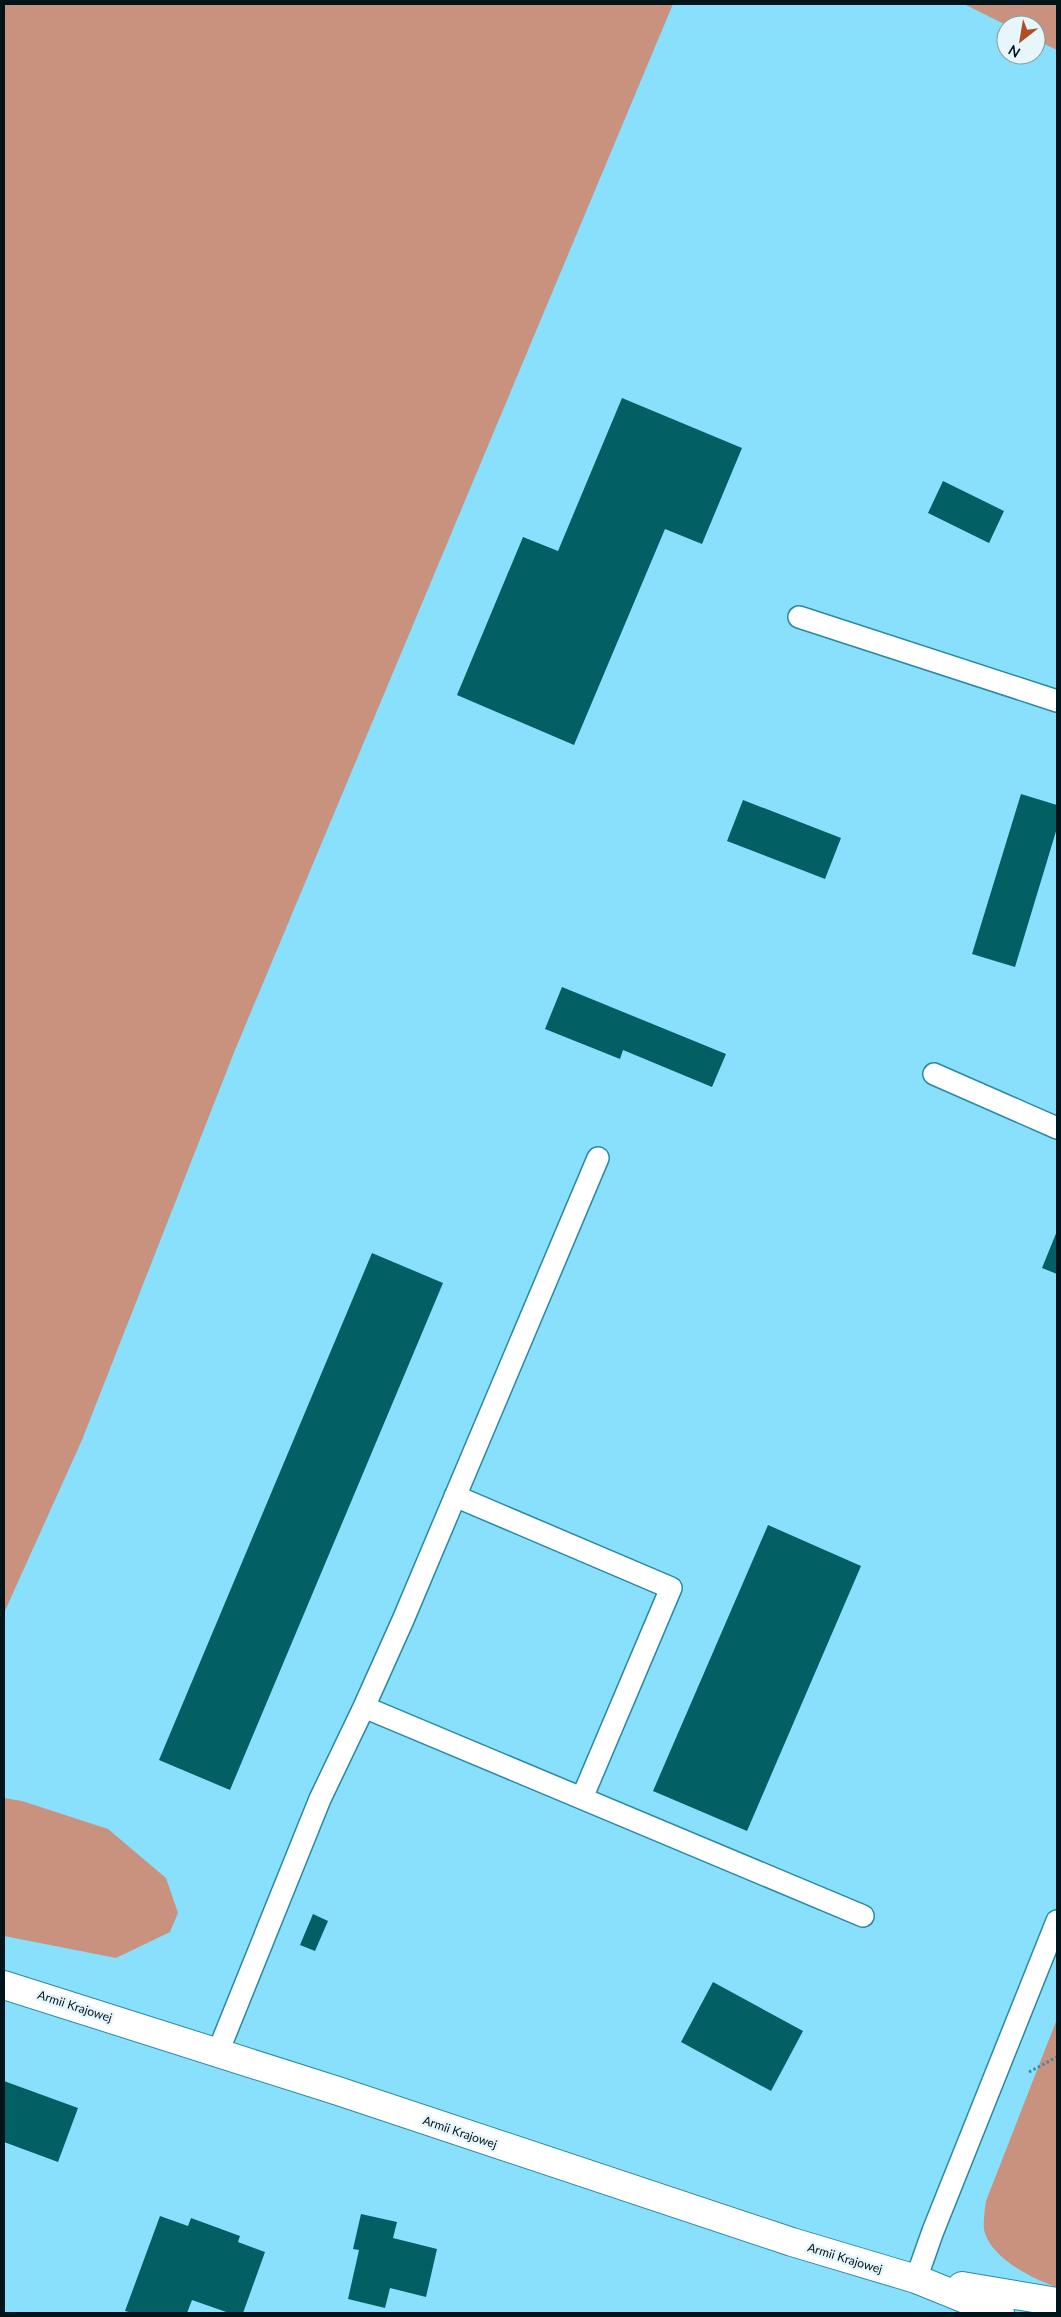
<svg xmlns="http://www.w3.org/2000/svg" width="1061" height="2317" viewBox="0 0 1061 2317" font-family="Lato,sans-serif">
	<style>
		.green { fill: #c9927e }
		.building { fill: #026065 }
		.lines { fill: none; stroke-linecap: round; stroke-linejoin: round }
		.service-casing { stroke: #2a88a3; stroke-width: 24 }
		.tertiary-casing { stroke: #2a88a3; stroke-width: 30 }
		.path { stroke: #4d879b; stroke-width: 3; stroke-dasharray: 2.5 2.5; stroke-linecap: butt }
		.service { stroke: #fff; stroke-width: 21 }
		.tertiary { stroke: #fff; stroke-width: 28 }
		.labels { text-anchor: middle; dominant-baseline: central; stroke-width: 5; stroke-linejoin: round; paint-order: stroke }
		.street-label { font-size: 12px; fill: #00141c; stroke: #e6f6fb }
	</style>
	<rect width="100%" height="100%" fill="#88e0fd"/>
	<!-- green -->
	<path class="green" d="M4 4H673L235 1050 82 1440 4 1613Z
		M964 4H1057V50L1036 40V25H1006Z
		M4 1798 22 1801 108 1829 166 1878 178 1913 170 1932 116 1958 4 1936Z
		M1057 2019V2287C1032 2279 989 2257 984 2229 983 2220 985 2209 986 2201Z"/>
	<!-- building -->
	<path class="building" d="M622 398 742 448 702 544 665 529 574 745 457 695 523 537 558 551Z
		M943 481 1004 511 989 543 928 513Z
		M1021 794 1057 805V828L1015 967 972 954Z
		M743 800 841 838 825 879 727 841Z
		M562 987 726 1054 712 1087 623 1050 620 1059 545 1029Z
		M1057 1231V1274L1042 1268Z
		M372 1253 443 1283 230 1790 159 1760Z
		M768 1525 861 1566 747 1831 653 1791Z
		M313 1914 328 1921 315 1951 300 1945Z
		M713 1982 803 2031 771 2091 681 2042Z
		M4 2081 78 2108 58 2162 4 2142Z
		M361 2214 397 2222 393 2238 437 2249 426 2297 390 2288 385 2308 348 2299 359 2250 353 2249Z
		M160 2216 188 2226 191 2218 240 2236 238 2242 265 2252 243 2313H229L192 2300 187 2313H133L125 2311Z"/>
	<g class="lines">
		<!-- service casing -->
		<g class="service-casing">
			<path id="service" d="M799 617 1057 701
				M934 1074 1057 1128
				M455 1496 671 1588 582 1798
				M364 1707 403 1620 598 1158
				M218 2052 320 1799 364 1707 863 1916
				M916 2279 933 2231 1057 1921"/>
		</g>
		<!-- tertiary casing -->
		<g class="tertiary-casing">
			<path id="tertiary" d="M4 1985 338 2091 792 2242 916 2279 1000 2313
				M962 2286 1057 2302"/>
		</g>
		<!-- path -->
		<path class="path" d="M1029 2072 1057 2057"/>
		<!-- service -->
		<use href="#service" class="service"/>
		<!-- tertiary -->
		<use href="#tertiary" class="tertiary"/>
	</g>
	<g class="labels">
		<!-- street labels -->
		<g class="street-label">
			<text transform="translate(75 2006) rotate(18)">Armii Krajowej</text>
			<text transform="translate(460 2132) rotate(19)">Armii Krajowej</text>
			<text transform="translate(845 2258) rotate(17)">Armii Krajowej</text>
		</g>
	</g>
	<!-- border -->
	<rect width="1061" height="2317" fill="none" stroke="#00141c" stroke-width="10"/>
	<!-- north arrow -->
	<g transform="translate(1021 40) rotate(211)"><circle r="24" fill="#e6f6fb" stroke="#8a9ca2"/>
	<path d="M0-4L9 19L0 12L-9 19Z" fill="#b24c23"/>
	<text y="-8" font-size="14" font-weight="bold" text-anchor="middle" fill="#00141c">N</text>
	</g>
</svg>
